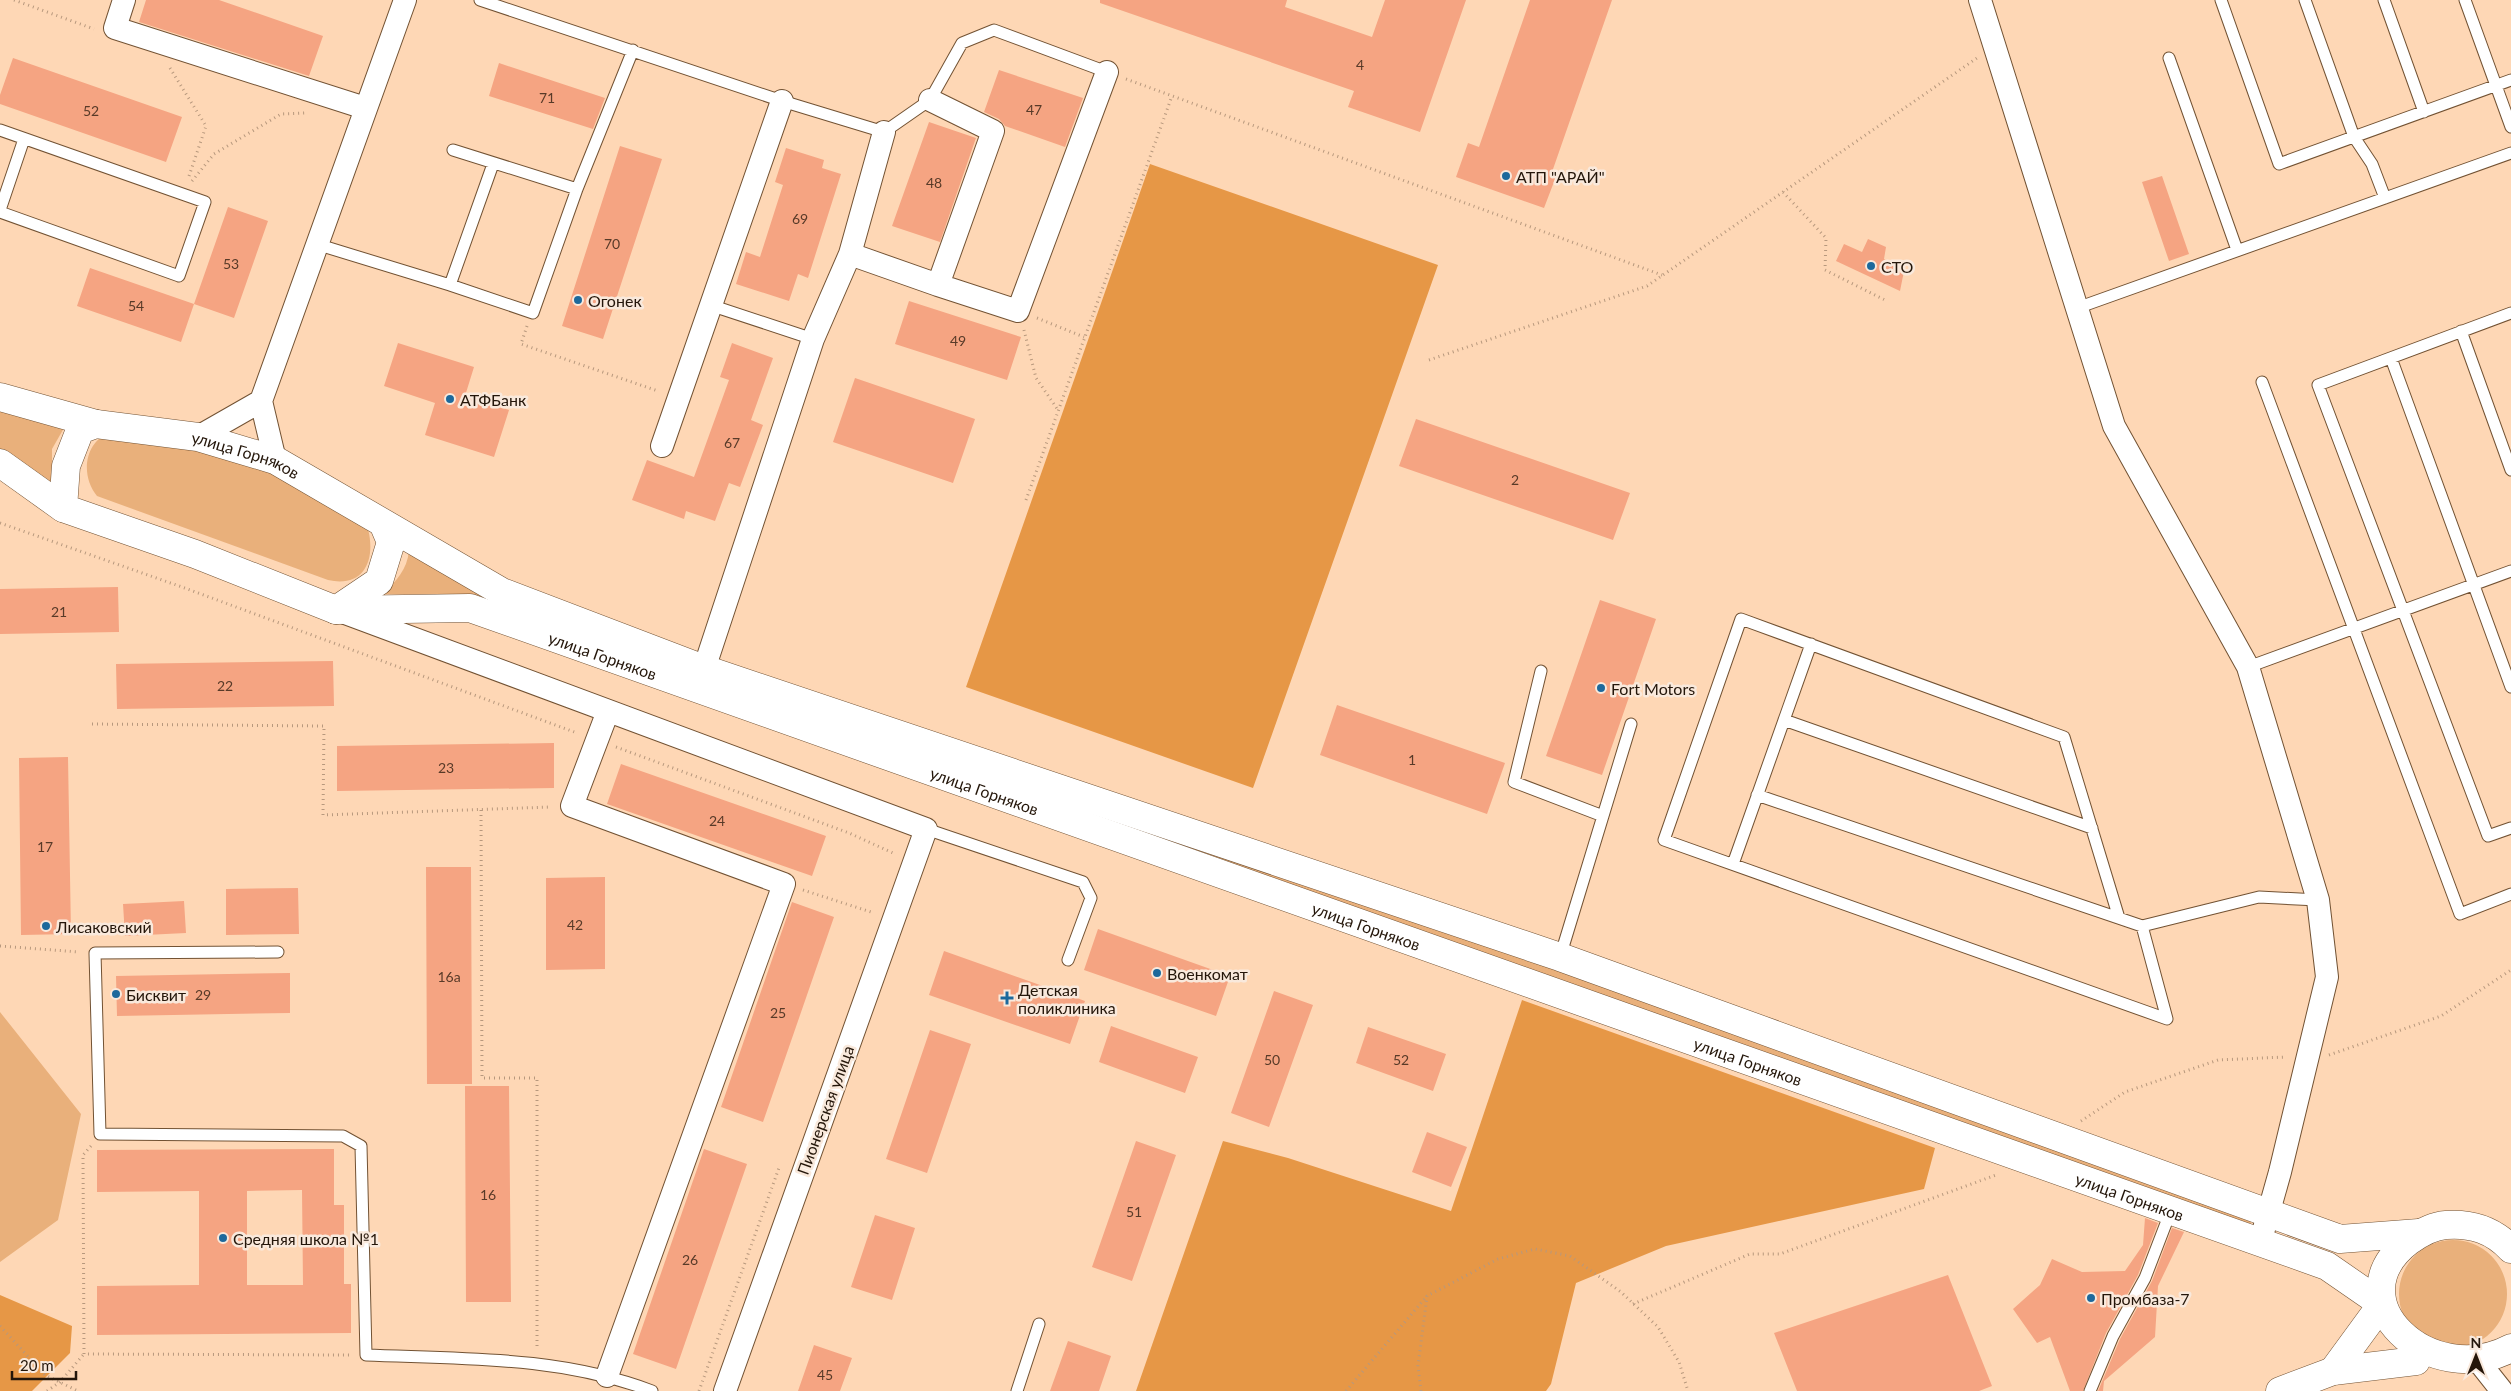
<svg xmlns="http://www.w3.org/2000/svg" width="2511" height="1391" viewBox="0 0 2511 1391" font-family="Lato,sans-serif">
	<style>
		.green { fill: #e9b07b }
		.forest { fill: #e69746 }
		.building { fill: #f5a482; fill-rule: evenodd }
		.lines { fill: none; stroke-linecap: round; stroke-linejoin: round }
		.lane-casing { stroke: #725233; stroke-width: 13 }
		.street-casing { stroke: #725233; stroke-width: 24 }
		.secondary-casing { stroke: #725233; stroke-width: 29 }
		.path { stroke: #b7987d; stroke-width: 3; stroke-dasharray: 1 4; stroke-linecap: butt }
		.lane { stroke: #fff; stroke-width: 11 }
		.street { stroke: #fff; stroke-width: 22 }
		.secondary { stroke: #fff; stroke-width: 28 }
		.poi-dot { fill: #1d699c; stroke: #f9e9dc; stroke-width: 2 }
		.labels { text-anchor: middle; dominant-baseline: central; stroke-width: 5; stroke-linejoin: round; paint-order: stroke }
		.number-label { font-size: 14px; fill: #583a28 }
		.poi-label { font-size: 16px; fill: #24160a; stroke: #f9e9dc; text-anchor: start }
		.street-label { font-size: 16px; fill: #24160a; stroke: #f9e9dc }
	</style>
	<rect width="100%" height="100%" fill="#fed7b5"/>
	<!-- green -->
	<path class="green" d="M0 409 64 428 52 449V485L0 451Z
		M112 432 253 461 368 529C376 560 364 588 328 580L97 496C80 476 84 440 112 432Z
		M409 551 488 587 2250 1217 2251 1222 2250 1225 474 597 448 594H383C396 581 407 570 409 551Z
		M0 1012 81 1114 58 1220 0 1262Z
		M2399 1294a54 54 0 1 1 108 0a54 54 0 1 1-108 0Z"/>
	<!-- forest -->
	<path class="forest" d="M1150 164 1438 265 1253 788 966 687Z
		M1522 1000 1935 1148 1924 1189 1666 1246 1576 1283 1551 1384 1546 1391H1136L1223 1141 1288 1158 1451 1211Z
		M0 1295 72 1326 70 1353 32 1391H0Z"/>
	<!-- building -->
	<path class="building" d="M146 0H219L323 36 309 76 139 22Z
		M1100 0H1287L1285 7 1372 37 1385 0H1466L1420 132 1348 107 1354 91 1100 3Z
		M1530 0H1612L1552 172 1557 174 1544 208 1456 177 1468 143 1479 147Z
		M13 58 182 117 166 162 0 104V95Z
		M499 63 605 98 593 129 489 96Z
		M999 70 1083 98 1065 147 1005 126 999 119 984 112Z
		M929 122 976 138 940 242 892 226Z
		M620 146 662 159 603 339 562 326Z
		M786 148 824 160 822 168 841 174 808 278 798 274 789 301 736 284 746 252 760 257 783 185 775 182Z
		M2162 176 2189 254 2169 261 2142 182Z
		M228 207 268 221 234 318 194 304Z
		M1868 239 1886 247 1884 259 1904 271 1900 291 1836 261 1844 244 1862 252Z
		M90 268 194 304 181 342 77 306Z
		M909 301 1021 337 1007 380 895 344Z
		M398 343 474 367 465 396 509 410 494 457 425 435 435 403 384 386Z
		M732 343 773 358 751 420 763 425 740 487 729 483 715 521 686 511 684 519 632 500 647 460 694 477 729 380 720 377Z
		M855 378 975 419 953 483 833 442Z
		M1416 419 1630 493 1613 540 1399 466Z
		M118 587 119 632 0 634V589Z
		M1600 600 1656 619 1602 775 1546 756Z
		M333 661 334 706 117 709 116 664Z
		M1337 705 1505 763 1487 814 1320 755Z
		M554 743V788L337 791V746Z
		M68 757 71 934 21 935 19 758Z
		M621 764 826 836 812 876 607 804Z
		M426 867H471L472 1084H427Z
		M605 877V969L546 970V878Z
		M298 888 299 934 226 935V889Z
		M184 901 186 933 125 936 123 904Z
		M792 902 834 917 763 1122 721 1107Z
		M1098 929 1230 976 1216 1016 1084 970Z
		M944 951 1085 1001 1070 1044 929 995Z
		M290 973V1013L117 1016 116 976Z
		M1274 991 1313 1005 1269 1127 1231 1113Z
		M1111 1026 1198 1057 1185 1093 1099 1062Z
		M1368 1027 1446 1054 1433 1091 1356 1063Z
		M930 1030 971 1044 927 1173 886 1159Z
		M465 1086H509L511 1302H466Z
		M1427 1132 1467 1147 1451 1187 1412 1172Z
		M1136 1141 1176 1155 1132 1281 1092 1267Z
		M334 1149V1205H344V1284H351V1333L97 1335V1286L199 1285V1191L97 1192V1150ZM302 1190 303 1285H247V1191Z
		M704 1149 747 1164 676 1369 633 1354Z
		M875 1215 915 1228 892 1300 851 1287Z
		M2145 1218 2158 1223 2138 1275 2106 1333 2083 1391H2070L2050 1337 2037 1343 2013 1309 2040 1285 2052 1259 2082 1272 2125 1271 2143 1245Z
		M2172 1228 2184 1232 2158 1286 2155 1337 2104 1381 2103 1391H2098L2120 1339 2152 1281Z
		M1948 1275 1992 1386 1979 1391H1797L1774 1333Z
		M1068 1341 1111 1356 1099 1391H1050Z
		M814 1345 852 1358 840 1391H798Z"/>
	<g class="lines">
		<!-- lane casing -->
		<g class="lane-casing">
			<path id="lane" d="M480 0 782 101 884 132 930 100 962 43 994 30 1107 72
				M2221 0 2279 164 2511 80
				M2305 0 2354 137 2372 164 2385 198
				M2384 0 2424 112
				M2465 0 2511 127
				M2169 58 2237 250
				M0 130 205 202 179 276 0 212
				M453 150 577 189
				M0 210 24 139
				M316 244 450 285 533 313 577 189 633 50
				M450 285 493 164
				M710 305 813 339
				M2077 308 2511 153
				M2511 313 2318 385 2488 836 2511 828
				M2461 331 2511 470
				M2391 358 2511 687
				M2262 382 2460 914 2511 894
				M2248 667 2511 571
				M1541 671 1514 782 1603 816
				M1784 720 2092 828
				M1757 795 2142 926 2259 897 2318 900
				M926 829 1083 882 1091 898 1068 960
				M1733 864 1811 644
				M2119 918 2064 737 1741 619 1664 840 2167 1019 2142 926
				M278 952 95 953 100 1134 343 1136 361 1146 366 1355C464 1359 559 1356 652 1391
				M1560 957 1631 724
				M1017 1391 1039 1324
				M2090 1391 2113 1336 2145 1278 2170 1213"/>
		</g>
		<!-- street casing -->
		<g class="street-casing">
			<path id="street" d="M124 0 115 28 365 108
				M1980 0 2114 426 2248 667 2318 900 2327 977 2280 1172 2260 1243
				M850 254 938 285 993 131 930 100
				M938 285 1018 311 1107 72
				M198 437 261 401
				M662 446 782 101
				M275 460 261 401 405 0
				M345 613 926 829 725 1391
				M704 669 813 339 850 254 884 132
				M2483 1367 2502 1391
				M607 1376 784 884 572 806 608 711"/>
		</g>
		<!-- secondary casing -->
		<g class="secondary-casing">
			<g id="secondary">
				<path d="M0 397 96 424"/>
				<path d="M0 463 63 508"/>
				<path id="s1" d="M383 523 391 542 379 581 336 610 195 554 63 508 66 466 80 430 96 424 198 437 275 460 502 592 704 669 1560 957 2340 1239 2419 1233"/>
				<path id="s2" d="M336 610 470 608 2327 1266 2382 1304 2333 1371"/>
				<path d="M2511 1249C2493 1230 2472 1223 2446 1225 2432 1226 2420 1233 2409 1241 2332 1300 2430 1391 2511 1348"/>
				<path d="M2280 1391 2333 1371 2416 1361"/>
			</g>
		</g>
		<!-- path -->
		<path class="path" d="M14 0 94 29
			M170 68 206 126 188 179
			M1126 79 1662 275
			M192 181 214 154 281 114 305 113
			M1783 192 1826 238 1825 270 1887 301
			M1037 318 1084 337
			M527 326 521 344 658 391
			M1024 330 1036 378 1058 410
			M1429 360 1647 286 1977 58
			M1026 500 1172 96
			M0 523 182 587 577 733
			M92 724 324 726 323 815 551 807
			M616 747 849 833 893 853 892 855
			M481 810 482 1078H537V1349
			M803 890 871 912
			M0 946 79 952
			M2329 1055 2441 1016 2511 970
			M2081 1121 2125 1092 2218 1060 2286 1057
			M91 1146 83 1155 84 1354 350 1355
			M1633 1304 1750 1254H1780L1996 1175
			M0 1326 45 1375 78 1391
			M47 1391 60 1382 84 1354
			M699 1391 780 1165
			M1346 1391 1427 1296
			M1421 1391 1418 1366 1427 1296 1498 1259 1535 1249 1570 1256 1621 1292 1658 1327 1679 1362 1688 1391"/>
		<!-- lane -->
		<use href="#lane" class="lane"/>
		<!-- street -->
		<use href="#street" class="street"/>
		<!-- secondary -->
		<use href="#secondary" class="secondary"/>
	</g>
	<!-- markers -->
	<g class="poi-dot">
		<circle cx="1506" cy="176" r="5"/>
		<circle cx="1871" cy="266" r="5"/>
		<circle cx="578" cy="300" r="5"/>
		<circle cx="450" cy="399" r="5"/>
		<circle cx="1601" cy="688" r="5"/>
		<circle cx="46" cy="926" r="5"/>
		<circle cx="1157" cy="973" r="5"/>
		<circle cx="116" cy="994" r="5"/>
		<path d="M1004.5 990.5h5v5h5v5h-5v5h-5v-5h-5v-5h5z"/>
		<circle cx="223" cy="1238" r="5"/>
		<circle cx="2091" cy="1298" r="5"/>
	</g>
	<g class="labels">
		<!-- number labels -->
		<g class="number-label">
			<text x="1360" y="64">4</text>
			<text x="547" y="97">71</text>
			<text x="1034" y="109">47</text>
			<text x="91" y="110">52</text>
			<text x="934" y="182">48</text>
			<text x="800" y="218">69</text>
			<text x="612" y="243">70</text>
			<text x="231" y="263">53</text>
			<text x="136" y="305">54</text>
			<text x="958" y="340">49</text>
			<text x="732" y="442">67</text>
			<text x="1515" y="479">2</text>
			<text x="59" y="611">21</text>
			<text x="225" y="685">22</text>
			<text x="1412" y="759">1</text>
			<text x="446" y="767">23</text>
			<text x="717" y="820">24</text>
			<text x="45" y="846">17</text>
			<text x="575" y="924">42</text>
			<text x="449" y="976">16а</text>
			<text x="203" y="994">29</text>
			<text x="778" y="1012">25</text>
			<text x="1272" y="1059">50</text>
			<text x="1401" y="1059">52</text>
			<text x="488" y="1194">16</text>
			<text x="1134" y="1211">51</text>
			<text x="690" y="1259">26</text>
			<text x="825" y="1374">45</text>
		</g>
		<!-- poi labels -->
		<g class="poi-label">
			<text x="1516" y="176">АТП "АРАЙ"</text>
			<text x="1881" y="266">СТО</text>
			<text x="588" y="300">Огонек</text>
			<text x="460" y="399">АТФБанк</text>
			<text x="1611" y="688">Fort Motors</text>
			<text x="56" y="926">Лисаковский</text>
			<text x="1167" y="973">Военкомат</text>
			<text x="1018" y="989">Детская<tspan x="1018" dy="18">поликлиника</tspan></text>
			<text x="126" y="994">Бисквит</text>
			<text x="233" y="1238">Средняя школа №1</text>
			<text x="2101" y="1298">Промбаза-7</text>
		</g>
		<!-- street labels -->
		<g class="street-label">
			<text stroke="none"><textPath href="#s1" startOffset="656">улица Горняков</textPath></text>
			<text stroke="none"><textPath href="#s2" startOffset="275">улица Горняков</textPath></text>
			<text stroke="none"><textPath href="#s2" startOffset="680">улица Горняков</textPath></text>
			<text stroke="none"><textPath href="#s2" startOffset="1085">улица Горняков</textPath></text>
			<text stroke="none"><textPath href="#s2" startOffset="1490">улица Горняков</textPath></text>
			<text transform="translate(825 1110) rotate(-70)">Пионерская улица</text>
			<text stroke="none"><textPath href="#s2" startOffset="1895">улица Горняков</textPath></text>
		</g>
	</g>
	<!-- north arrow -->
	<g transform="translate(2476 1356)" stroke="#f9e9dc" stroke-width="4" paint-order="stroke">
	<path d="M0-4L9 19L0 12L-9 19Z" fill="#24160a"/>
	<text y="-8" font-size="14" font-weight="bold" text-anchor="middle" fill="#24160a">N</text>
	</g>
	<!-- scale -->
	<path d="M12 1371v8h64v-8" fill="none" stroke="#24160a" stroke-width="2.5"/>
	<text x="20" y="1371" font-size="15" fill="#24160a" stroke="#f9e9dc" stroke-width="4" paint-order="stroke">20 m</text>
</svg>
